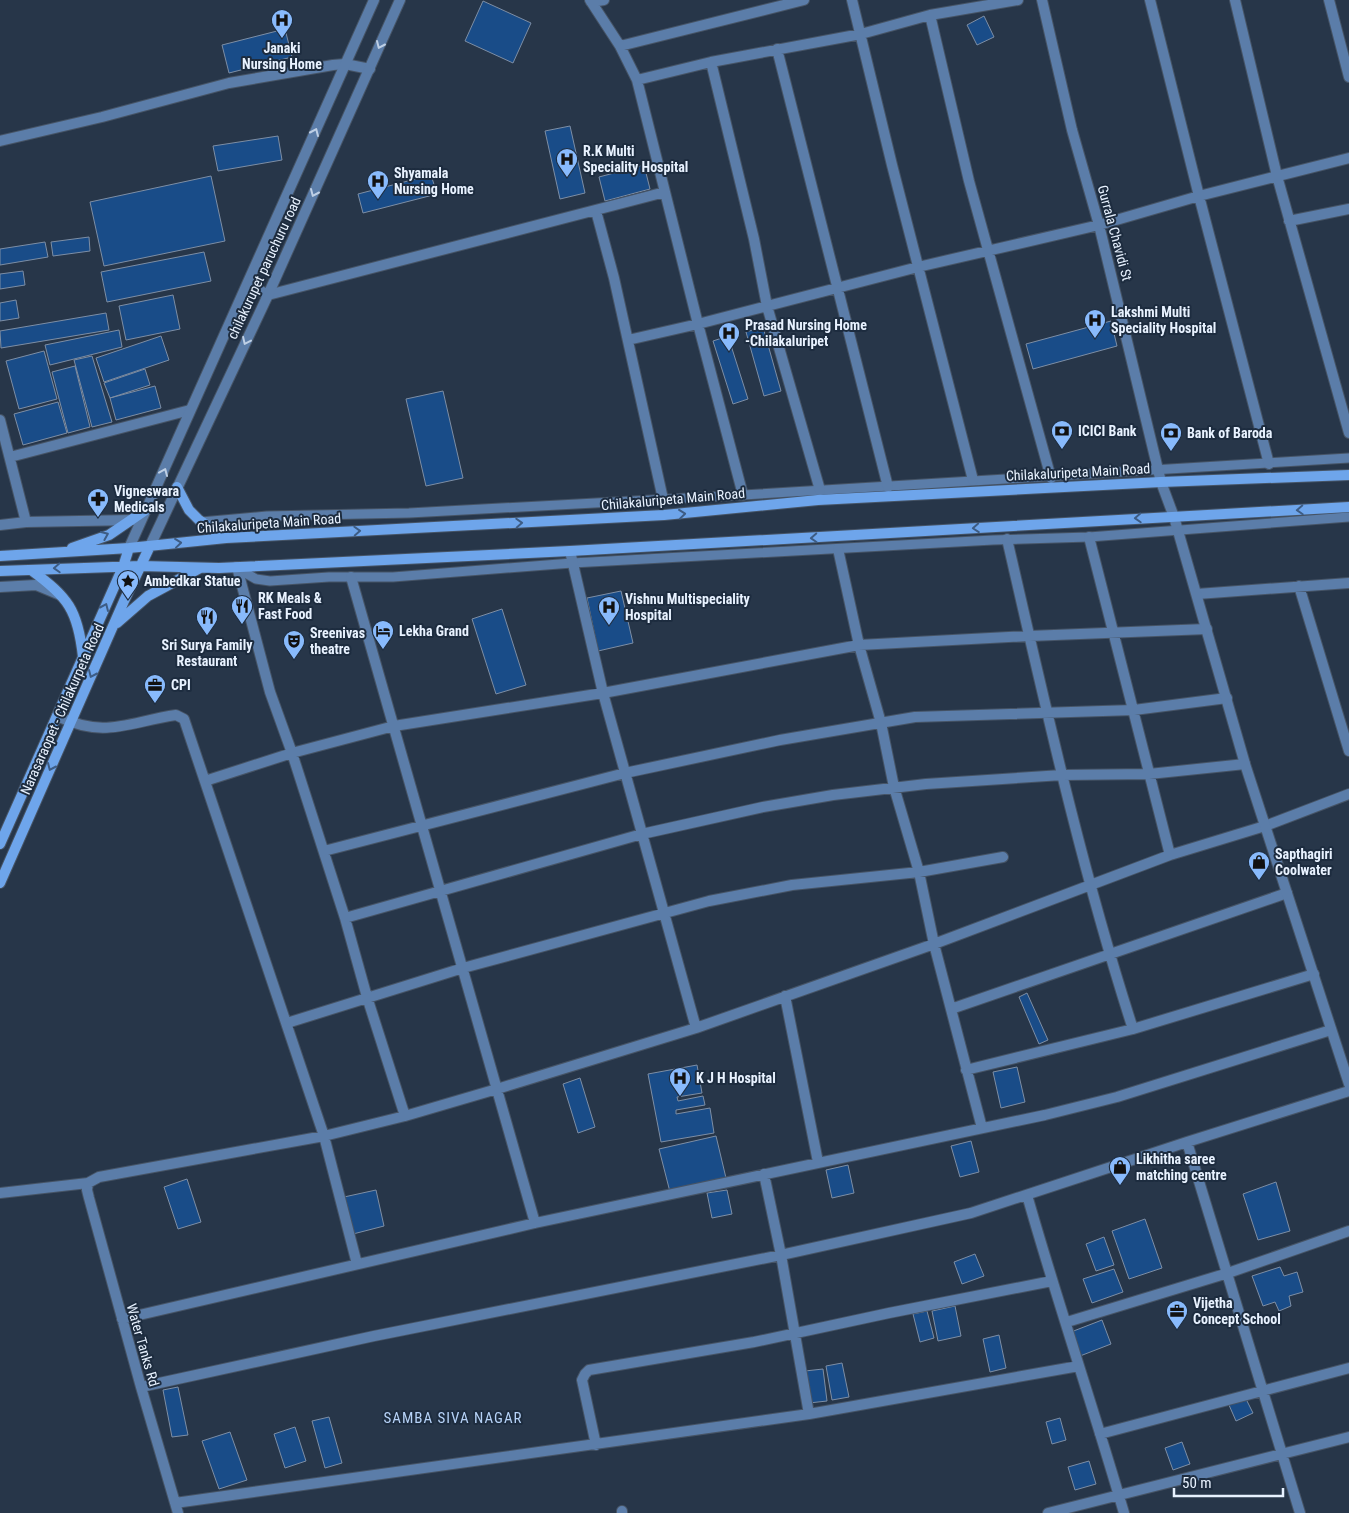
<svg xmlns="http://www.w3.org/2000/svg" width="1349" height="1513" viewBox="0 0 1349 1513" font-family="'Roboto Condensed',sans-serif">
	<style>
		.building { fill: #194c88; stroke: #7d8ea5 }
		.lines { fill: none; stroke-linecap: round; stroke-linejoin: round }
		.service-casing { stroke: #465466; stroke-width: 11 }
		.minor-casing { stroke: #465466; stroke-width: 12 }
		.tertiary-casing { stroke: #465466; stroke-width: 12 }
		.secondary-casing { stroke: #465466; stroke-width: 12 }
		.service { stroke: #5b7da9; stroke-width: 9 }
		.minor { stroke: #5b7da9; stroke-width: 10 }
		.tertiary { stroke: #5b7da9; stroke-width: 10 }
		.secondary { stroke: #6ea5eb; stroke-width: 10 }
		.oneway { stroke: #becfe5 }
		.oneway2 { stroke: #3d5c84 }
		.labels { text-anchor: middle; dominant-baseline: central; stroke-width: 4; stroke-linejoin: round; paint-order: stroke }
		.poi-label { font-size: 14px; font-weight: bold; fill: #e8f2ff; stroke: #1d2c3f; text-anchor: start }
		.street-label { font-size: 14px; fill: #e8f2ff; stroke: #1d2c3f }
		.neighbourhood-label { font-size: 15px; letter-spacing: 1px; fill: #b6d2f7; stroke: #1d2c3f }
	</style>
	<rect width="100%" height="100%" fill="#273649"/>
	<!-- building -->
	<path class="building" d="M483 1 531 23 513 63 465 41Z
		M984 16 994 37 977 45 967 25Z
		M285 29 292 57 229 73 222 45Z
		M570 126 585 193 560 199 545 131Z
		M278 136 282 160 218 171 213 146Z
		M644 165 650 189 605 201 599 177Z
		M431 175 437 194 363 213 358 194Z
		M211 176 225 241 104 266 90 202Z
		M89 237 90 251 53 256 51 242Z
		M45 242 48 257 0 265V249Z
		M204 252 211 281 107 302 101 272Z
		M23 271 25 285 0 289V274Z
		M173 295 180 329 126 340 119 306Z
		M16 300 19 318 0 321V303Z
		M106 313 109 330 1 348 0 331Z
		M1111 321 1117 346 1033 369 1026 344Z
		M763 327 781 391 764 396 746 332Z
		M119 330 122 347 50 365 45 345Z
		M161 336 169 360 104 382 96 358Z
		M728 336 748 399 733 404 713 341Z
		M44 351 57 399 19 409 6 361Z
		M92 356 112 422 92 427 74 360Z
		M75 366 90 427 68 433 52 372Z
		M145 369 150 385 110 398 104 383Z
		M155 386 161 408 116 420 110 398Z
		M443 391 463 478 426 486 406 399Z
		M58 402 67 433 23 445 14 414Z
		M621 591 633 643 598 651 587 598Z
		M502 609 526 685 496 694 472 619Z
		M1027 993 1048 1040 1039 1044 1019 997Z
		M697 1065 702 1093 677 1097 678 1101 703 1096 705 1105 676 1110V1114L710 1108 714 1133 661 1142 648 1074Z
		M1017 1067 1025 1102 1001 1108 993 1072Z
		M580 1078 595 1127 578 1133 563 1084Z
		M716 1136 726 1178 670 1192 659 1149Z
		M971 1141 979 1172 960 1177 951 1146Z
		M848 1165 854 1193 832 1198 826 1170Z
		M187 1179 201 1222 178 1229 164 1187Z
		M1276 1182 1290 1231 1258 1240 1243 1194Z
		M376 1190 384 1226 353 1234 344 1197Z
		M727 1190 732 1214 712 1218 707 1193Z
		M1145 1219 1162 1268 1129 1279 1112 1231Z
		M1104 1237 1114 1265 1096 1271 1086 1244Z
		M975 1254 984 1276 962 1284 954 1262Z
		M1280 1267 1284 1276 1297 1272 1303 1292 1289 1296 1291 1306 1279 1311 1275 1302 1263 1306 1252 1276Z
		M1114 1269 1123 1292 1092 1303 1083 1279Z
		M955 1306 961 1336 938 1341 932 1311Z
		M927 1311 934 1338 920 1342 913 1314Z
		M1102 1320 1111 1344 1080 1356 1071 1332Z
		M999 1335 1006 1368 990 1372 983 1339Z
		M842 1363 849 1397 832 1400 826 1366Z
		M823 1369 827 1401 809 1403 805 1371Z
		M178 1387 188 1435 172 1437 163 1390Z
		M1245 1397 1253 1413 1236 1421 1229 1405Z
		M329 1417 342 1463 325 1468 312 1421Z
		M1060 1418 1066 1440 1052 1444 1046 1422Z
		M295 1427 306 1461 285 1468 274 1434Z
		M230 1432 247 1480 219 1489 202 1441Z
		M1182 1442 1190 1464 1173 1470 1165 1448Z
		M1089 1461 1096 1484 1075 1490 1068 1467Z"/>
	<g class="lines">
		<!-- service casing -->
		<g class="service-casing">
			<path id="service" d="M201 522 267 516 409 513 743 495 1349 458
				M235 567 256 579 270 581 329 577H393L572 563 993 540 1089 537 1349 517"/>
		</g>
		<!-- minor casing -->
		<g class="minor-casing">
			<path id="minor" d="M590 0 620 46 637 80 698 324 743 495
				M852 0 892 165 973 480
				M1042 0 1072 130 1099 225 1161 482 1174 517
				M1150 0 1199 196 1269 464
				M1235 0 1277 176 1349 433
				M1329 0 1349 77
				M591 2 604 0
				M930 15 969 181 1051 478
				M620 46 804 0
				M777 49 888 487
				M711 62 754 239 767 306 820 490
				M637 80 711 62 861 34 930 15 1018 0
				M0 141 102 117 229 83 333 65 345 64 370 69
				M596 211 614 278 663 499
				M1289 221 1349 209
				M248 284 268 295 665 192
				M628 340 698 324 918 267 1099 225 1199 196 1349 158
				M0 420 26 522
				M10 457 190 410
				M1089 537 1170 855
				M1007 539C1045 704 1081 868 1133 1029
				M838 549 859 645 881 723 894 787 919 872 934 944 982 1128
				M570 551 603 693 696 1028
				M237 567 270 692 292 753 345 918 367 997 405 1116
				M351 577 535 1223
				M1299 586 1349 751
				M1197 594 1349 583
				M57 716C105 739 128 722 176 715L184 719 324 1136 357 1264
				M205 781 292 753 394 726 603 693 859 645 1029 636 1207 629
				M324 851 625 773 780 740 915 717 1134 710 1227 698
				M345 918 642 834 763 807 833 795 926 784 1062 775 1149 774 1245 764
				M785 996 818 1162
				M951 1009 1287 893
				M287 1023 463 968 709 901 792 885 919 872 1003 857
				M966 1070 1133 1029 1314 974
				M1187 1142 1300 1513
				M764 1174 781 1255 809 1414
				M88 1183 87 1190 89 1198 141 1387 178 1513
				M0 1193 88 1183 99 1177 324 1136 405 1116 497 1089 696 1028 934 944 1170 855 1265 826 1349 794
				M1027 1195C1057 1301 1093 1406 1124 1513
				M122 1319 535 1223 1045 1115 1117 1097 1331 1030
				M1067 1322 1228 1273 1349 1231
				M141 1387 374 1336 781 1255 971 1213 1187 1142 1349 1091
				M1100 1434 1349 1368
				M596 1445 582 1380 585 1374 589 1370 754 1342 889 1313 1052 1281
				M175 1503 809 1414 1079 1366
				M622 1511V1513
				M1048 1513 1349 1437"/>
		</g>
		<!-- tertiary casing -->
		<g class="tertiary-casing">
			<path id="tertiary" d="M1174 517 1245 764 1349 1084
				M0 525 26 522 133 520
				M150 546 268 295 400 0
				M129 548 374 0
				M0 587 36 585 60 595"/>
		</g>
		<!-- secondary casing -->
		<g class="secondary-casing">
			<path id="secondary" d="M177 487 189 510 199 520 226 538
				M72 548 109 535 147 509
				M0 556 129 548 226 538 664 515 818 500 1161 482 1349 475
				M31 570C68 597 78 610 83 657
				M0 571 141 566 219 568 570 551 1349 507
				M117 623 148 596 200 568
				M0 844 123 567 129 548
				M0 883 124 601 150 546"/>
		</g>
		<!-- service -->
		<use href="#service" class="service"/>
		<!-- minor -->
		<use href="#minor" class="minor"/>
		<!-- tertiary -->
		<use href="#tertiary" class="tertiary"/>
		<!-- secondary -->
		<use href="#secondary" class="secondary"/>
	</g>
	<!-- one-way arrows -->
	<defs><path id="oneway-chevron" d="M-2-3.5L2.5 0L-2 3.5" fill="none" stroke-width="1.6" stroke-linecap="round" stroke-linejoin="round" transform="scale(1.25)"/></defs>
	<g class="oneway">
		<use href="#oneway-chevron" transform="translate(380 45) rotate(114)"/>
		<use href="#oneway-chevron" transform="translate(315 132) rotate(-66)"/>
		<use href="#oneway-chevron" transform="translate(314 193) rotate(114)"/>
		<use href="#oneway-chevron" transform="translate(246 341) rotate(115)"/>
		<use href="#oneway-chevron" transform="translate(164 472) rotate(-67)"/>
	</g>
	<g class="oneway2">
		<use href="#oneway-chevron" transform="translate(1300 510) rotate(177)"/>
		<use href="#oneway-chevron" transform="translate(682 514) rotate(-6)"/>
		<use href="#oneway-chevron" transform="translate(1138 518) rotate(177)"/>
		<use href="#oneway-chevron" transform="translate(519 523) rotate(-3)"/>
		<use href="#oneway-chevron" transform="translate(976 528) rotate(176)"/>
		<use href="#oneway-chevron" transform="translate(357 531) rotate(-3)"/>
		<use href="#oneway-chevron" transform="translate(105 535) rotate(-23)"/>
		<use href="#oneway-chevron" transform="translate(814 538) rotate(177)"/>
		<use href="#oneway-chevron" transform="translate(178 543) rotate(-6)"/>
		<use href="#oneway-chevron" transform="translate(57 568) rotate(177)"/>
		<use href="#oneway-chevron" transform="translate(105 607) rotate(-66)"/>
		<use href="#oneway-chevron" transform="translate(92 674) rotate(114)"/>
		<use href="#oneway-chevron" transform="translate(51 767) rotate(114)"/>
	</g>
	<!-- icons -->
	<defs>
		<g id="hospital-pin" transform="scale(1.125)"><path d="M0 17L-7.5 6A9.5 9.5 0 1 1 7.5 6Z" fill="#88bafc" stroke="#1d2c3f"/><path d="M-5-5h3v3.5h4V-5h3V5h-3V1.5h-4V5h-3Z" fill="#111"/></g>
		<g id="bank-pin" transform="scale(1.125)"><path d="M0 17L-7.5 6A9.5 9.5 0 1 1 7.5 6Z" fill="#88bafc" stroke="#1d2c3f"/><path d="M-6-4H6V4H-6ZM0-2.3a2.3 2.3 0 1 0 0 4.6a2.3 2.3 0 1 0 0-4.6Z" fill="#111"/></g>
		<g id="pharmacy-pin" transform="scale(1.125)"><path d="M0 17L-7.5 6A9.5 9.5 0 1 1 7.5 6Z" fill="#88bafc" stroke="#1d2c3f"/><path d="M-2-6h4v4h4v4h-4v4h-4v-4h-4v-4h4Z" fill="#111"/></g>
		<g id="sight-pin" transform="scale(1.125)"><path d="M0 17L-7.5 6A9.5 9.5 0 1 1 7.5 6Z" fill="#88bafc" stroke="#1d2c3f"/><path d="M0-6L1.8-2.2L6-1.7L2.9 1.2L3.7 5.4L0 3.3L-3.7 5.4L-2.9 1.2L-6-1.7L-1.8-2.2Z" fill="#111"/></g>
		<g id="restaurant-pin" transform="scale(1.125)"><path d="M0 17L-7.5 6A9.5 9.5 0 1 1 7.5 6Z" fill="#88bafc" stroke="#1d2c3f"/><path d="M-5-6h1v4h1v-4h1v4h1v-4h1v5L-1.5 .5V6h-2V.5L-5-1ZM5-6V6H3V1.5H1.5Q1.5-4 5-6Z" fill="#111"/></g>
		<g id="hotel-pin" transform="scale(1.125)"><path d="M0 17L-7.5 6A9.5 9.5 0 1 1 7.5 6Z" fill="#88bafc" stroke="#1d2c3f"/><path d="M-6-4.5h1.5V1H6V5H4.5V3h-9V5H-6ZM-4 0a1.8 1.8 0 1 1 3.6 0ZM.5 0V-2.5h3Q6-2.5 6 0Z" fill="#111"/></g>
		<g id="theatre-pin" transform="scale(1.125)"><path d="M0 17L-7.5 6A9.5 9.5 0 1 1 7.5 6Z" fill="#88bafc" stroke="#1d2c3f"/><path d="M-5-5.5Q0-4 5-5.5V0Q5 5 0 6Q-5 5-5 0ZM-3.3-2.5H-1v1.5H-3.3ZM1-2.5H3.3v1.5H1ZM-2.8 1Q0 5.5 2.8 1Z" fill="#111"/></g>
		<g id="office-pin" transform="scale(1.125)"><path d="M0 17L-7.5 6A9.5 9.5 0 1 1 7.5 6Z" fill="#88bafc" stroke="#1d2c3f"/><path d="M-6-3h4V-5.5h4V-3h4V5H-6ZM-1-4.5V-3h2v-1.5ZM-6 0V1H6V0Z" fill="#111"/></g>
		<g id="shop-pin" transform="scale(1.125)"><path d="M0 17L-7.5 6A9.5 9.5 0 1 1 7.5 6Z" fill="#88bafc" stroke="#1d2c3f"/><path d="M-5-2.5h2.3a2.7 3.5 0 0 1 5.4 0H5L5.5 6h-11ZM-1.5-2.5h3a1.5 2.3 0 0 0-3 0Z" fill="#111"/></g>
	</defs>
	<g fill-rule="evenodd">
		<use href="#hospital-pin" x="282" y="20"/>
		<use href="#hospital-pin" x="567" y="159"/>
		<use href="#hospital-pin" x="378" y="181"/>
		<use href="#hospital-pin" x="1095" y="320"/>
		<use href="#hospital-pin" x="729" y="333"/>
		<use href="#bank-pin" x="1062" y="431"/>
		<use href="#bank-pin" x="1171" y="433"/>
		<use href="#pharmacy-pin" x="98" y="499"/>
		<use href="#sight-pin" x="128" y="581"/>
		<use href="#restaurant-pin" x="242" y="606"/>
		<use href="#hospital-pin" x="609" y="607"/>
		<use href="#restaurant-pin" x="207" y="617"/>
		<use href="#hotel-pin" x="383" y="631"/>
		<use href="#theatre-pin" x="294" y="641"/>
		<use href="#office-pin" x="155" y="685"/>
		<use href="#shop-pin" x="1259" y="862"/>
		<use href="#hospital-pin" x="680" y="1078"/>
		<use href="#shop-pin" x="1120" y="1167"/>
		<use href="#office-pin" x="1177" y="1311"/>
	</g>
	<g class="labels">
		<!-- poi labels -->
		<g class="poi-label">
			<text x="282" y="48" text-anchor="middle">Janaki<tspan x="282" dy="16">Nursing Home</tspan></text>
			<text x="583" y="151">R.K Multi<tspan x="583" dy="16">Speciality Hospital</tspan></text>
			<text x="394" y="173">Shyamala<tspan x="394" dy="16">Nursing Home</tspan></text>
			<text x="1111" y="312">Lakshmi Multi<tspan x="1111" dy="16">Speciality Hospital</tspan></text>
			<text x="745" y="325">Prasad Nursing Home<tspan x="745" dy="16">-Chilakaluripet</tspan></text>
			<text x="1078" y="431">ICICI Bank</text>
			<text x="1187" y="433">Bank of Baroda</text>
			<text x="114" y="491">Vigneswara<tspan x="114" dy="16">Medicals</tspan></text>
			<text x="144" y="581">Ambedkar Statue</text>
			<text x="258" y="598">RK Meals &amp;<tspan x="258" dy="16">Fast Food</tspan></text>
			<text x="625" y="599">Vishnu Multispeciality<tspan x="625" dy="16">Hospital</tspan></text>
			<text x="399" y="631">Lekha Grand</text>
			<text x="310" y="633">Sreenivas<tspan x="310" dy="16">theatre</tspan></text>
			<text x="207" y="645" text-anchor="middle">Sri Surya Family<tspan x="207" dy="16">Restaurant</tspan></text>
			<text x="171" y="685">CPI</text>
			<text x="1275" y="854">Sapthagiri<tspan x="1275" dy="16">Coolwater</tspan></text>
			<text x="696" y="1078">K J H Hospital</text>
			<text x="1136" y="1159">Likhitha saree<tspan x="1136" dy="16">matching centre</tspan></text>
			<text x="1193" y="1303">Vijetha<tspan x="1193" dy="16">Concept School</tspan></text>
		</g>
		<!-- street labels -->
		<g class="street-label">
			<text transform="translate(1115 233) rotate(75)">Gurrala Chavidi St</text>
			<text transform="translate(264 268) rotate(-65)">chilakurupet paruchuru road</text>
			<text transform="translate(1078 472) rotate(-3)">Chilakaluripeta Main Road</text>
			<text transform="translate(673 499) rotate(-5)">Chilakaluripeta Main Road</text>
			<text transform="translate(269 523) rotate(-4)">Chilakaluripeta Main Road</text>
			<text transform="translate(62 709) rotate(-66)">Narasaraopet - Chilakurpeta Road</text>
			<text transform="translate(143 1345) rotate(74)">Water Tanks Rd</text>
		</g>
		<!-- neighbourhood labels -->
		<g class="neighbourhood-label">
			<text x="453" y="1418">SAMBA SIVA NAGAR</text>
		</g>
	</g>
	<!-- scale -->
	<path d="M1174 1488v8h109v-8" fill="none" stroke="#e8f2ff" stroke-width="2.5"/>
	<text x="1182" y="1488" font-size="15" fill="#e8f2ff" stroke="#1d2c3f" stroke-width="4" paint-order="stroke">50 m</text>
</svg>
